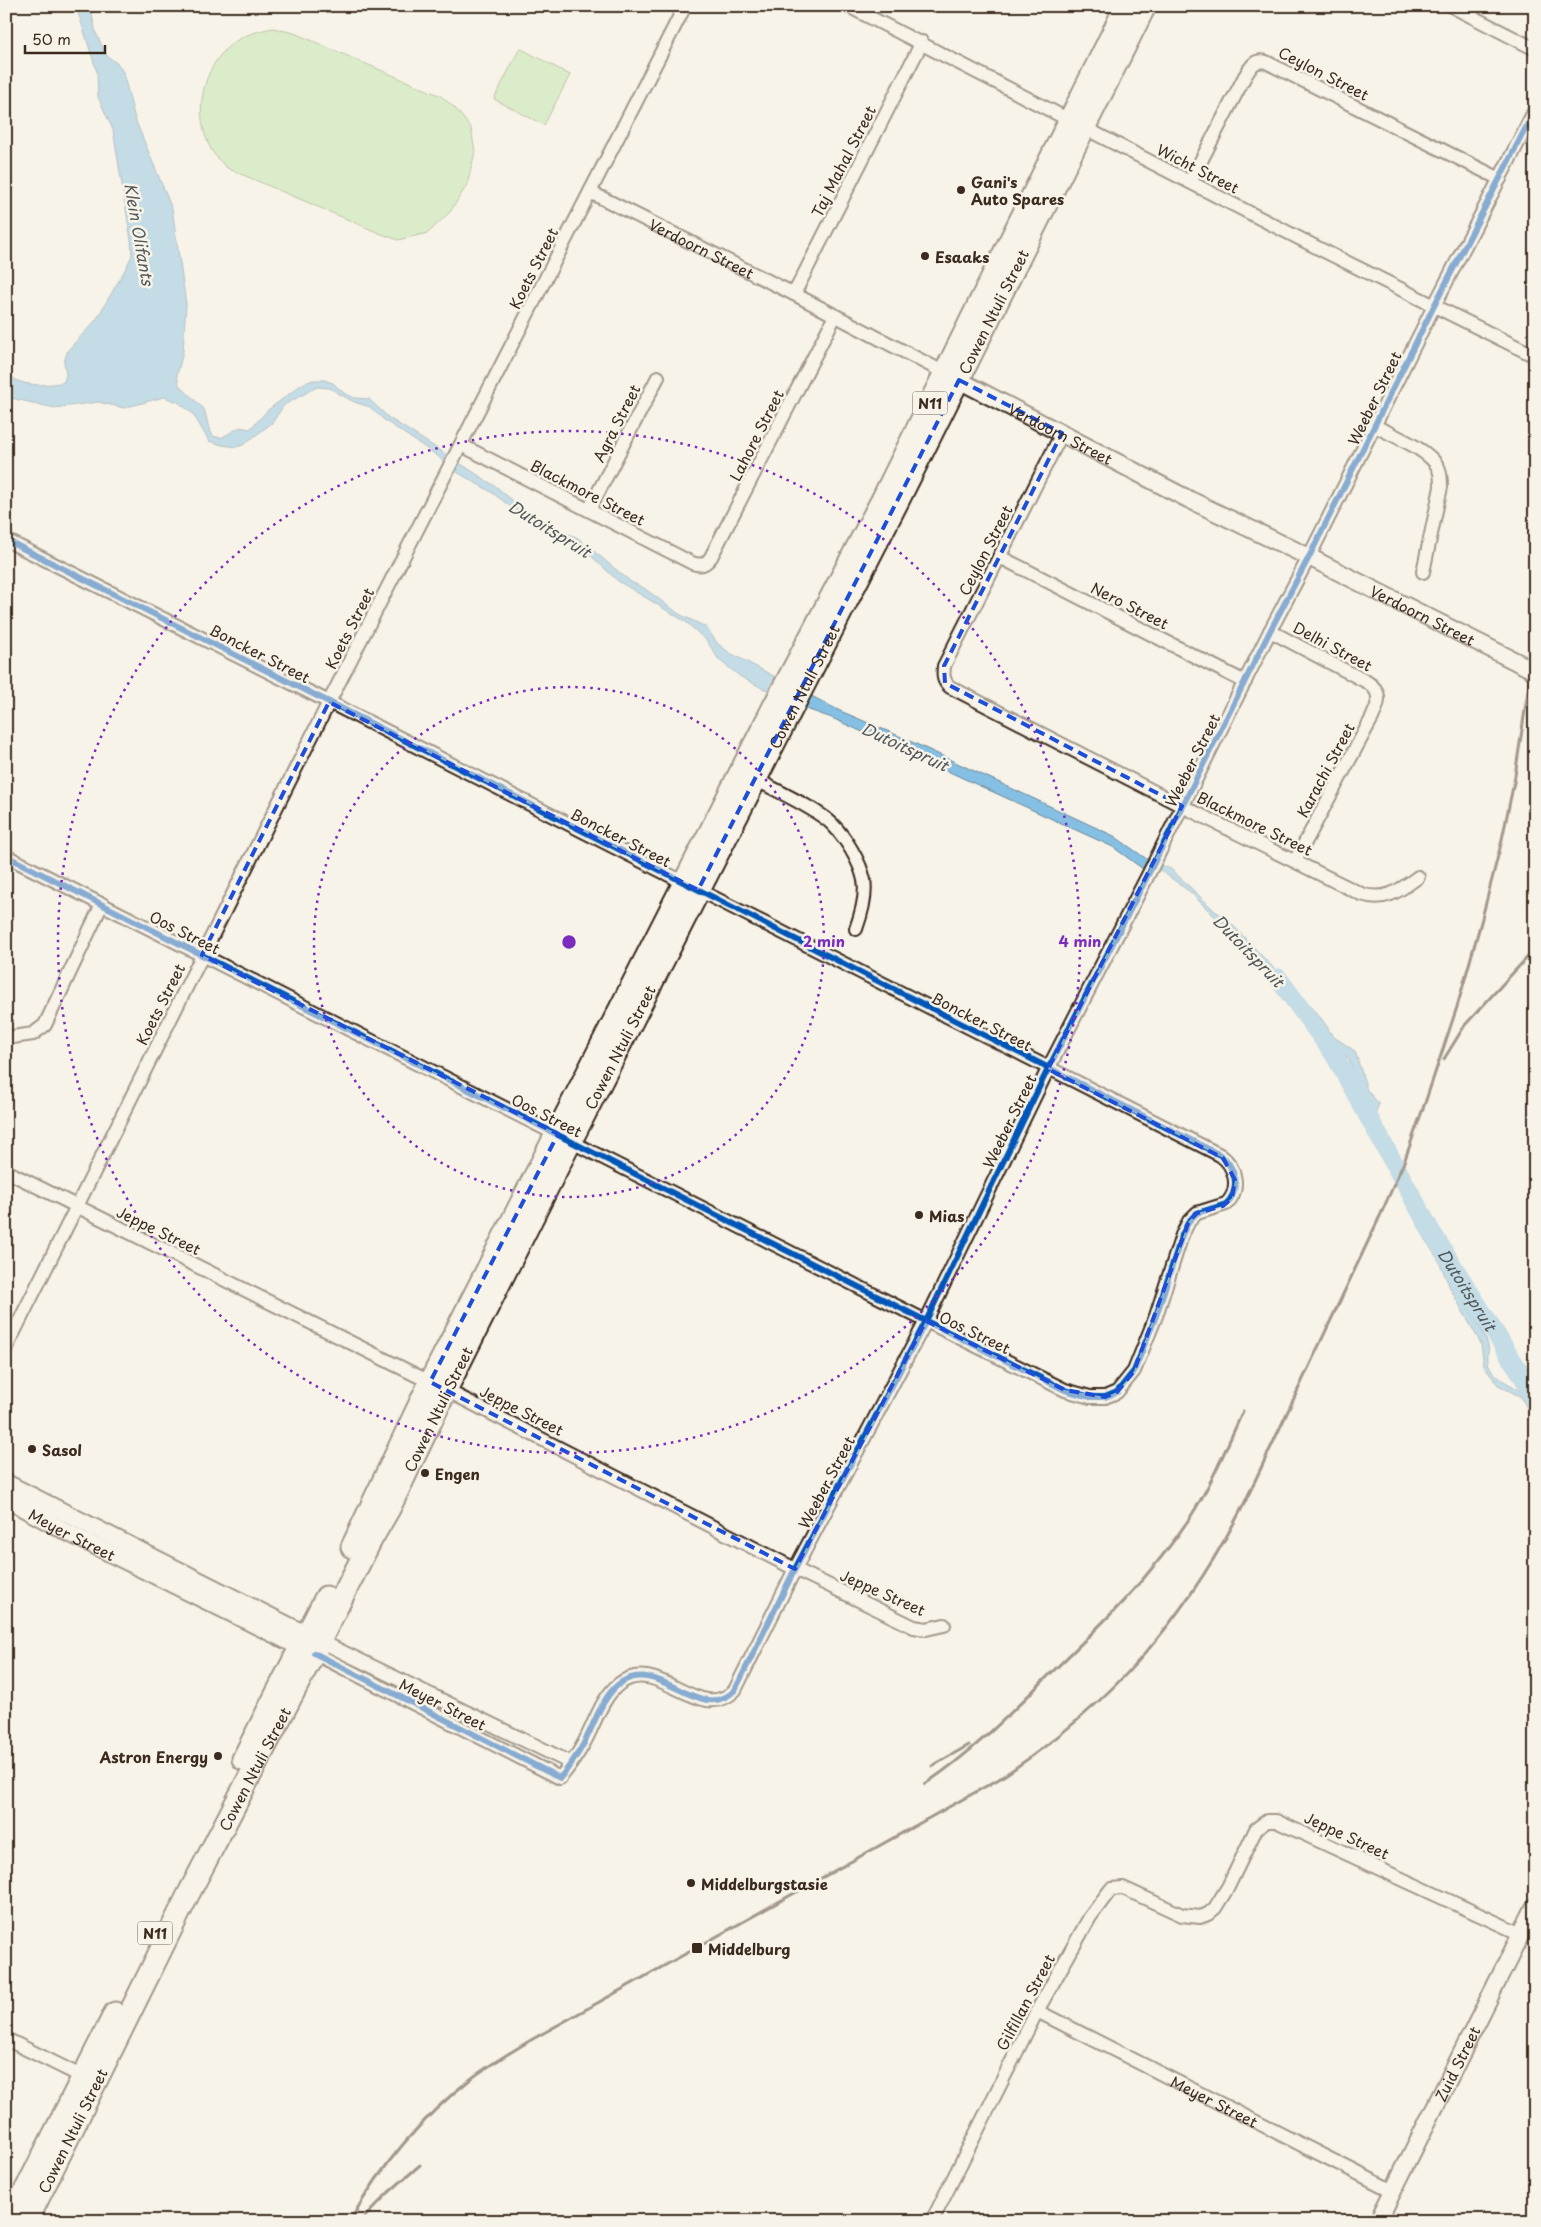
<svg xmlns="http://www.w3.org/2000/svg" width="1541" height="2227" viewBox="0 0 1541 2227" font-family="'Playpen Sans',sans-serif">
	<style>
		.green { fill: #b7e5a4; stroke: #798861 }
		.water { fill: #85c0e4; stroke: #678495 }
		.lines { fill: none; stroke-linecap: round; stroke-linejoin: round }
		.river { stroke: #85c0e4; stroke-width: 19 }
		.street-casing { stroke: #3b2a1e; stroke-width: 16 }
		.secondary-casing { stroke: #3b2a1e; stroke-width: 20 }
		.highway-casing { stroke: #3b2a1e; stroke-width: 25 }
		.street { stroke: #f7f3e8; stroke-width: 12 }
		.secondary { stroke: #f7f3e8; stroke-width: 16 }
		.highway { stroke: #f7f3e8; stroke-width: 21 }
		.rail { stroke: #3b2a1e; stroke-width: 3 }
		.secondary-bridge-casing { stroke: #3b2a1e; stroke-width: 20; stroke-linecap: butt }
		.secondary-bridge { stroke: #f7f3e8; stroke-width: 16 }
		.cycleway-casing { stroke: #f7f3e8; stroke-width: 9 }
		.cycleway { stroke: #0057b8; stroke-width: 6 }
		.marked { fill: none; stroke: #1d4ed8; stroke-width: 4; stroke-dasharray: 10 6; stroke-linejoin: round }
		.ring { fill: none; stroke: #7b2cbf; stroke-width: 2.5; stroke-dasharray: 2.5 5 }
		.poi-dot { fill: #3b2a1e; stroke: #f7f3e8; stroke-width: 2 }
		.labels { text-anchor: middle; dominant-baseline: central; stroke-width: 5; stroke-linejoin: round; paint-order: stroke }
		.shield { fill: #f7f3e8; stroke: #73665b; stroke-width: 1 }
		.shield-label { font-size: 14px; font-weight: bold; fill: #3b2a1e }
		.street-label { font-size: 15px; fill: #3b2a1e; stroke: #f7f3e8 }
		.poi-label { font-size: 15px; font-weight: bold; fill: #3b2a1e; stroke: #f7f3e8; text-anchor: start }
		.water-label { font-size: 16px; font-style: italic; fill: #515759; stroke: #f7f3e8 }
		.centre { fill: #7b2cbf; stroke: #f7f3e8; stroke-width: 2.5 }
		.ring-label { font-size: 15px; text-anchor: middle; font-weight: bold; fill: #7b2cbf; stroke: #f7f3e8; stroke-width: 5; stroke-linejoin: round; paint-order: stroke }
	</style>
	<rect width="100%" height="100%" fill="#f7f3e8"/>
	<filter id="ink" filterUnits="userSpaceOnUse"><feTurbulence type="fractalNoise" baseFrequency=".02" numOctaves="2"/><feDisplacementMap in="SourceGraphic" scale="10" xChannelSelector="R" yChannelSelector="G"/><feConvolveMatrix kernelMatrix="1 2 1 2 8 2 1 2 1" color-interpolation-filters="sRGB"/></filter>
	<g filter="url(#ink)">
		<!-- green -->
		<path class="green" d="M273 28 294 33 441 96 455 108 471 128 475 152 467 185 450 212 428 233 398 240 379 233 227 168C222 163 216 157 212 151 192 116 201 67 233 43 245 34 259 31 273 28Z
			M520 48 570 75 544 125 494 99Z"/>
		<!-- water -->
		<path class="water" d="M76 6H93L91 10 96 33 107 56 118 64 123 72 135 119 172 209 186 304 183 352 177 375 179 385 204 409 209 428 213 436 221 438 240 427 250 429 268 410 302 384 313 380H324L333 383 344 393 355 398 369 399 389 418 452 458 447 466 439 457 384 420 370 407 354 402 329 388 317 387 284 405 272 423 243 445 236 447 222 445 209 441 193 414 178 402 164 397 124 408 98 402 55 408 6 397V367C8 370 9 375 12 377 24 388 50 385 64 382L66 374 64 362 68 350 96 320 126 268 132 255 131 240 113 130 98 97 97 72Z
			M458 462 498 488 532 518 578 538 631 582 644 588 679 614 706 627 718 644 730 653 838 710 899 736 1114 836 1148 860 1171 869 1215 911 1226 918 1321 1018 1334 1037 1355 1051 1367 1090 1379 1104 1375 1114 1357 1083 1349 1059 1226 928 1190 892 1160 870 1143 869 1113 847 832 718 809 710 792 699 762 688 741 677 719 660 707 641 686 622 618 581 589 554 538 527 491 492 455 471Z
			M1436 1231C1445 1250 1450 1269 1458 1288 1466 1307 1480 1323 1487 1342 1491 1350 1485 1359 1490 1367 1503 1390 1535 1385 1535 1418L1530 1414 1521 1397 1498 1385 1484 1366 1481 1344 1450 1288 1439 1261 1424 1238Z"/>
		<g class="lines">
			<!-- river -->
			<path class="river" id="s1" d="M1278 978 1334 1054 1431 1231 1535 1396"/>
			<!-- street casing -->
			<g class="street-casing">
				<g id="street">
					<path d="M848 6 1320 249 1535 356"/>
					<path d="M1451 6 1535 49"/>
					<path d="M1190 182 1245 76C1251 67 1254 59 1266 62L1500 179"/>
					<path id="s2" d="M590 192 794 294 945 373"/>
					<path d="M794 294 922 42"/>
					<path d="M1375 426C1392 435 1428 449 1438 467 1441 473 1441 480 1441 487L1423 572"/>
					<path d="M1062 433 944 666C943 676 943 681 950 687L1182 806 1361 894C1385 902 1399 891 1418 877"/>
					<path d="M461 445 692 563C701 566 705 565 711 557L835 316"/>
					<path d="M589 510 658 377"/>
					<path d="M6 540 329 702 1220 1155C1236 1166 1241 1190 1226 1204L1197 1213 1189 1221 1182 1235 1156 1316 1134 1371 1117 1392 1105 1397H1090L1065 1390 926 1321 6 856"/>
					<path d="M1000 557 1245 682"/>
					<path d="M1270 631 1367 682C1383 692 1379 703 1372 718L1295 861"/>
					<path d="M755 779C775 790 817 809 832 824 845 837 860 861 864 880 867 895 861 915 856 929"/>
					<path d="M6 1038 33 1034 45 1025 102 904"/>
					<path d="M6 1171 446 1390 795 1569 914 1627 926 1629 944 1625"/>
					<path d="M6 1348 329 702 685 6"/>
					<path d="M320 1641 571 1763"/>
					<path d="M314 1653 560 1778C569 1767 577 1756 584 1743 594 1725 602 1697 619 1684 658 1654 700 1726 735 1690L795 1569 926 1321 1048 1069 1147 877 1270 631 1309 557 1434 306 1535 110"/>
					<path id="s3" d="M1037 2011 1393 2191"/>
					<path d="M6 2039 87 2079"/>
					<path d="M932 2221 1037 2011 1090 1917 1111 1889 1123 1888 1182 1915 1200 1917 1208 1914 1215 1908 1228 1887 1256 1829 1267 1821H1276L1521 1934"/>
				</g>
			</g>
			<!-- secondary casing -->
			<g class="secondary-casing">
				<g id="secondary">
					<path id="s4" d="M949 375 1188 499 1309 557 1519 663"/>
					<path d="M6 1483 317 1640"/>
					<path id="s5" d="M6 1499 67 1532 310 1652"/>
					<path id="s6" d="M1378 2221 1535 1906"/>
				</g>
			</g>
			<!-- highway casing -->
			<g class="highway-casing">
				<g id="highway">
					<path d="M352 1547 430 1382 775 704 884 496 1126 6"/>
					<path d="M243 1759 326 1597"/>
					<path d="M10 2221 115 2013"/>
					<path id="s7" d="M27 2221 188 1895 314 1653 371 1540 389 1509 446 1390 571 1141 898 501 1145 6"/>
				</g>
			</g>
			<!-- street -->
			<use href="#street" class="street"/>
			<!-- secondary -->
			<use href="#secondary" class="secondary"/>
			<!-- highway -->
			<use href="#highway" class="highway"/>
			<!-- rail -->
			<path class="rail" d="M1444 1059 1465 1025 1535 949
				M932 1766 969 1745
				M925 1784C972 1753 1010 1714 1050 1674 1101 1625 1152 1576 1191 1516 1212 1483 1227 1446 1243 1411
				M350 2221C381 2166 422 2117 472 2078 491 2064 511 2052 531 2040L999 1779C1111 1705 1183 1623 1244 1504L1380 1216 1404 1162 1426 1100 1457 1007 1481 922 1501 844 1514 782 1535 645
				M361 2221 388 2193 420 2165"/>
			<!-- secondary-bridge casing -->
			<g class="secondary-bridge-casing">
				<path id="secondary-bridge" d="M1519 663 1535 671"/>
			</g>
			<!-- secondary-bridge -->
			<use href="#secondary-bridge" class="secondary-bridge"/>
			<!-- cycleway casing -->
			<g class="cycleway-casing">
				<path id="cycleway" d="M6 540 329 702 1220 1155C1236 1166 1241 1190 1226 1204L1197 1213 1189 1221 1182 1235 1156 1316 1134 1371 1117 1392 1105 1397H1090L1065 1390 926 1321 6 856
					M314 1653 560 1778C569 1767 577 1756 584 1743 594 1725 602 1697 619 1684 658 1654 700 1726 735 1690L795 1569 926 1321 1048 1069 1147 877 1270 631 1309 557 1434 306 1535 110"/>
			</g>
			<!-- cycleway -->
			<use href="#cycleway" class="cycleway"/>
		</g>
	</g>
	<!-- marked area -->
	<path d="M0 0H1541V2227H0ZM959 380 1062 433 944 666 945 683 1182 806 1048 1069 1223 1158 1235 1180 1232 1198 1223 1206 1197 1213 1189 1221 1134 1371 1117 1392 1105 1397 1065 1390 926 1321 795 1569 430 1382 558 1134 202 955 329 702 698 890Z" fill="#f7f3e8" fill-opacity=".55" fill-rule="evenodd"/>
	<path class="marked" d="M959 380 1062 433 944 666 945 683 1182 806 1048 1069 1223 1158 1235 1180 1232 1198 1223 1206 1197 1213 1189 1221 1134 1371 1117 1392 1105 1397 1065 1390 926 1321 795 1569 430 1382 558 1134 202 955 329 702 698 890Z"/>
	<!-- distance rings -->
	<g class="ring">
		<circle cx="569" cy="942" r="255"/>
		<circle cx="569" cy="942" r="511"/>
	</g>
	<!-- markers -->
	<g class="poi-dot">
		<circle cx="961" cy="190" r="5"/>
		<circle cx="925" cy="256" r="5"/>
		<circle cx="919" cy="1215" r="5"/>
		<circle cx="32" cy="1449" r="5"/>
		<circle cx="425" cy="1473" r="5"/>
		<circle cx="218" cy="1756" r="5"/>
		<circle cx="691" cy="1883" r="5"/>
		<rect x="691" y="1942" width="12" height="12" rx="2.5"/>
	</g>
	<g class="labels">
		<!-- shield labels -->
		<g class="shield">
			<rect x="912.5" y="391.5" width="35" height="23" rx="4"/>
			<rect x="137.5" y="1921.5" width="35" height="23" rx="4"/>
		</g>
		<g class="shield-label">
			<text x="930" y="403">N11</text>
			<text x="155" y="1933">N11</text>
		</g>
		<!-- street labels -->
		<g class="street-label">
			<text transform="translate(1324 73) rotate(27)">Ceylon Street</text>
			<text transform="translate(843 161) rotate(-63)">Taj Mahal Street</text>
			<text transform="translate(1198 168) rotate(27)">Wicht Street</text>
			<text stroke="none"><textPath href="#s2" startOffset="125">Verdoorn Street</textPath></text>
			<text transform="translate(533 268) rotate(-63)">Koets Street</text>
			<text stroke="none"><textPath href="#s7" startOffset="2140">Cowen Ntuli Street</textPath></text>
			<text transform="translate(1374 398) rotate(-64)">Weeber Street</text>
			<text transform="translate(616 423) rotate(-63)">Agra Street</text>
			<text stroke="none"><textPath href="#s4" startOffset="126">Verdoorn Street</textPath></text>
			<text transform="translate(756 435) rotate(-63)">Lahore Street</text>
			<text transform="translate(588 492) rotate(27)">Blackmore Street</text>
			<text transform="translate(985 550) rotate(-63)">Ceylon Street</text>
			<text transform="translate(1130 605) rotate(27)">Nero Street</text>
			<text stroke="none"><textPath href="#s4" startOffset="531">Verdoorn Street</textPath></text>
			<text transform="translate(349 628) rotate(-63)">Koets Street</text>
			<text transform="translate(1333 646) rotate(28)">Delhi Street</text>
			<text transform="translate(260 653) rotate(27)">Boncker Street</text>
			<text stroke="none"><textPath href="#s7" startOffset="1720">Cowen Ntuli Street</textPath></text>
			<text transform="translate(1192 760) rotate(-63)">Weeber Street</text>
			<text transform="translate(1325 770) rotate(-62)">Karachi Street</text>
			<text transform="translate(1255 823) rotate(26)">Blackmore Street</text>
			<text transform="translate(621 837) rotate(27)">Boncker Street</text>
			<text transform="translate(185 932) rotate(27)">Oos Street</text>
			<text transform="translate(160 1004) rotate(-63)">Koets Street</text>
			<text transform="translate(982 1021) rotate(27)">Boncker Street</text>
			<text stroke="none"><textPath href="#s7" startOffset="1315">Cowen Ntuli Street</textPath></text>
			<text transform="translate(547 1115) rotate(27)">Oos Street</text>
			<text transform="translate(1009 1121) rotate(-64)">Weeber Street</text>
			<text transform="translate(159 1230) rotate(26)">Jeppe Street</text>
			<text transform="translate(975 1332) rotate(26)">Oos Street</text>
			<text stroke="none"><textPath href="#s7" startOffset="910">Cowen Ntuli Street</textPath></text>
			<text transform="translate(522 1410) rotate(27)">Jeppe Street</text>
			<text transform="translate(826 1482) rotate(-62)">Weeber Street</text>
			<text stroke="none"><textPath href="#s5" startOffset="75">Meyer Street</textPath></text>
			<text transform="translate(883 1592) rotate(24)">Jeppe Street</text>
			<text transform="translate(443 1704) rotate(27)">Meyer Street</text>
			<text stroke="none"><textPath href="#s7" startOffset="506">Cowen Ntuli Street</textPath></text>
			<text transform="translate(1347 1835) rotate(25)">Jeppe Street</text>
			<text transform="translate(1025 2002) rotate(-62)">Gilfillan Street</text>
			<text stroke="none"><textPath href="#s6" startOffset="176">Zuid Street</textPath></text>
			<text stroke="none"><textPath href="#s3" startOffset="199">Meyer Street</textPath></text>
			<text stroke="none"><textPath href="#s7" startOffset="101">Cowen Ntuli Street</textPath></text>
		</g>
		<!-- poi labels -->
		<g class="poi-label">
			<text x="971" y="181">Gani's<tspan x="971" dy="17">Auto Spares</tspan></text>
			<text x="935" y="256">Esaaks</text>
			<text x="929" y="1215">Mias</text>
			<text x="42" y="1449">Sasol</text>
			<text x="435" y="1473">Engen</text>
			<text x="208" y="1756" text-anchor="end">Astron Energy</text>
			<text x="701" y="1883">Middelburgstasie</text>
			<text x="708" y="1948">Middelburg</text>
		</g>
		<!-- water labels -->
		<g class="water-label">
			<text transform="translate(140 234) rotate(80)">Klein Olifants</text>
			<text transform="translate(550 528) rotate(32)">Dutoitspruit</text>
			<text transform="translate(905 746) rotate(25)">Dutoitspruit</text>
			<text transform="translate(1249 950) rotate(46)">Dutoitspruit</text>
			<text stroke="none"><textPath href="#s1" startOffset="365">Dutoitspruit</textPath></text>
		</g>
	</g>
	<circle cx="569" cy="942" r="8" class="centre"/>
	<g class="ring-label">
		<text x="824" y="947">2 min</text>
		<text x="1080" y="947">4 min</text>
	</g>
	<!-- margin -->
	<rect width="1541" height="2227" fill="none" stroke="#f7f3e8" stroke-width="25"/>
	<rect x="12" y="12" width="1516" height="2202" fill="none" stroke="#3b2a1e" stroke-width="2" filter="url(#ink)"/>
	<!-- scale -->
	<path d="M25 45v8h80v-8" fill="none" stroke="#3b2a1e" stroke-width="2.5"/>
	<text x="32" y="45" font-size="15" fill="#3b2a1e" stroke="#f7f3e8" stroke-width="4" paint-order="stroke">50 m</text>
</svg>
